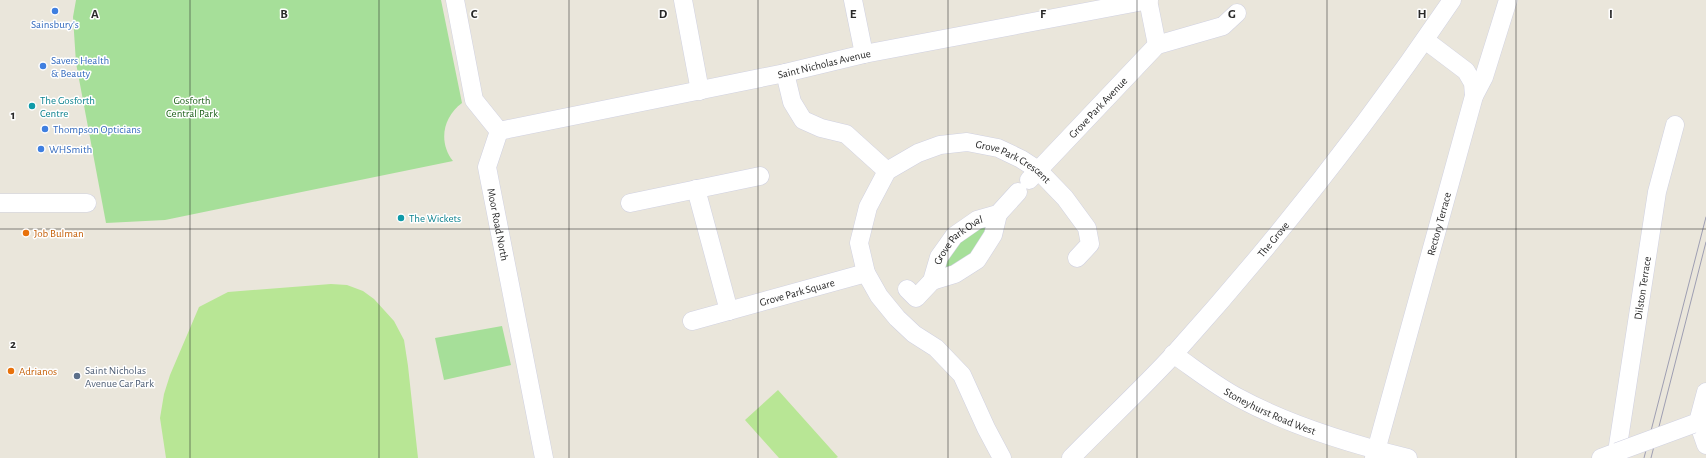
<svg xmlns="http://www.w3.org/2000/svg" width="1706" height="458" viewBox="0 0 1706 458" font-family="'Alegreya Sans',sans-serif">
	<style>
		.green { fill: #a6df99 }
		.pitch { fill: #b8e695 }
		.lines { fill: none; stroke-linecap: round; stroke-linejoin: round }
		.minor-casing { stroke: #d0d1e1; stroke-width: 19 }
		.minor { stroke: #fff; stroke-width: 18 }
		.tram { stroke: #9e9eb2; stroke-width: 1 }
		.minor-bridge-casing { stroke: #d0d1e1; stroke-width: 19; stroke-linecap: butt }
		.minor-bridge { stroke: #fff; stroke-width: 18 }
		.grid { fill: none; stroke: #292929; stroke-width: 1; stroke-opacity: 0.55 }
		.shop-dot { fill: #3f7fe0; stroke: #fff; stroke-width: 1.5 }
		.culture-dot { fill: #0f9aa8; stroke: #fff; stroke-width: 1.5 }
		.food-dot { fill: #e8710a; stroke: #fff; stroke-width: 1.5 }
		.service-dot { fill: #5c6f8a; stroke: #fff; stroke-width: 1.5 }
		.labels { text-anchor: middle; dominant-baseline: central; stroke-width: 3; stroke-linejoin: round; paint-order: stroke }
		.shop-label { font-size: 11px; fill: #366cbe; stroke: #fff; text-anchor: start }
		.street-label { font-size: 11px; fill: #292929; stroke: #fff }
		.culture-label { font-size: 11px; fill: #0d838f; stroke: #fff; text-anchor: start }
		.park-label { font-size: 11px; fill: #20621c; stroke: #fff }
		.food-label { font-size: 11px; fill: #c56008; stroke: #fff; text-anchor: start }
		.service-label { font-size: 11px; fill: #4e5e75; stroke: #fff; text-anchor: start }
		.grid-label { font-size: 13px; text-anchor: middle; font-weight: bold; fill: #292929; stroke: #fff; stroke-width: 3; stroke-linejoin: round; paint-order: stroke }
	</style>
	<rect width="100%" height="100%" fill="#eae6db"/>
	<!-- green -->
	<path class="green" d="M76 0H441L462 103C443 117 438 142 453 161L165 220 106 223 76 63 73 17Z
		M984 221 990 227 973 257 941 271 944 256Z
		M502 326 511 365 444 380 435 338Z"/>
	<!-- pitch -->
	<path class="pitch" d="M331 284 347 285 363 291 374 299 394 321 404 340 408 366 418 458H166L160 418 164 394 170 375 199 307 228 292Z
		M778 390 838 457 836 458H779L745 420Z"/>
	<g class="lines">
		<!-- minor casing -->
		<g class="minor-casing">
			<g id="minor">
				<path id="s1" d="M455 0 474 100 499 131 487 167 544 458"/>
				<path d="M683 0 700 91"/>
				<path d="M853 0 864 54"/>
				<path d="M1148 0 1157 45"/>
				<path d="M1425 40 1466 71 1473 83 1474 96"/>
				<path d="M785 73 792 102 803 120 821 128 846 134 887 171"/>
				<path id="s2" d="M499 131 785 73 864 54 1149 0"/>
				<path id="s3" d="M1029 180 1157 45 1223 26 1237 13"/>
				<path d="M696 189 729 311"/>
				<path d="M0 203H87"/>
				<path d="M630 203 760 176"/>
				<path d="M932 281 955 274 977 260 993 235 998 214"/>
				<path id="s4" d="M907 289 916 298 932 281 939 257 954 236 977 220 998 214 1018 192"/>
				<path id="s5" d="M692 321 866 273"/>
				<path id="s6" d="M1173 354C1195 369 1216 386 1239 398 1291 426 1351 444 1408 458"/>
				<path d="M1698 422 1706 392"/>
				<path d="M1698 422 1706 445"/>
				<path id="s7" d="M1002 458 986 428 962 375 936 348 914 334 897 318 879 296 866 273 859 243 868 207 887 171 918 153 940 145 967 142 998 148 1021 159 1038 170 1065 198 1087 228 1090 244 1077 258"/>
				<path id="s8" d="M1071 458C1105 423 1142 389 1175 353 1275 242 1368 124 1452 0"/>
				<path id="s9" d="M1374 458 1474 96 1484 77 1508 0"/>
				<path id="s10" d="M1601 458 1617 452 1657 192 1675 125"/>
			</g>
		</g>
		<!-- minor -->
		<use href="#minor" class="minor"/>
		<!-- tram -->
		<path class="tram" d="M1644 458 1706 217
			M1651 458 1706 242"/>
		<!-- minor-bridge casing -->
		<g class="minor-bridge-casing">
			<path id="minor-bridge" d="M1617 452 1693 424"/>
		</g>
		<!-- minor-bridge -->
		<use href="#minor-bridge" class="minor-bridge"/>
	</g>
	<!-- grid -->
	<path class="grid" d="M190 0V458M379 0V458M569 0V458M758 0V458M948 0V458M1137 0V458M1327 0V458M1516 0V458M0 229H1706"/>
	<!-- markers -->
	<g class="shop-dot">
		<circle cx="55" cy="11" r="4"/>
		<circle cx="43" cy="66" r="4"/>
		<circle cx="45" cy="129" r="4"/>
		<circle cx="41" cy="149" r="4"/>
	</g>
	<g class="culture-dot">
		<circle cx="32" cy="106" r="4"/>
		<circle cx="401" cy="218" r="4"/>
	</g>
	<g class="food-dot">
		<circle cx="26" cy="233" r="4"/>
		<circle cx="11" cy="371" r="4"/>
	</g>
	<circle class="service-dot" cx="77" cy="376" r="4"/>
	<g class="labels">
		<!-- shop labels -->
		<g class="shop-label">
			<text x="55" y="24" text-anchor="middle">Sainsbury's</text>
			<text x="51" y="60">Savers Health<tspan x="51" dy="13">&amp; Beauty</tspan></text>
			<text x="53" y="129">Thompson Opticians</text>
			<text x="49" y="149">WHSmith</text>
		</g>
		<!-- street labels -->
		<g class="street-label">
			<text stroke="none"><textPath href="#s2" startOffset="332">Saint Nicholas Avenue</textPath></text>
			<text stroke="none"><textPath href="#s3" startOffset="100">Grove Park Avenue</textPath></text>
			<text stroke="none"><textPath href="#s7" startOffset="480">Grove Park Crescent</textPath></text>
			<text stroke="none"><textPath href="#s1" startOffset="238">Moor Road North</textPath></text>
			<text stroke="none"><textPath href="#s9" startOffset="243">Rectory Terrace</textPath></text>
			<text stroke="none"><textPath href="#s8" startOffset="298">The Grove</textPath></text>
			<text stroke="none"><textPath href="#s4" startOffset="87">Grove Park Oval</textPath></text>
			<text stroke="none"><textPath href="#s10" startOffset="183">Dilston Terrace</textPath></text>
			<text stroke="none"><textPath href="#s5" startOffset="109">Grove Park Square</textPath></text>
			<text stroke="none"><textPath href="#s6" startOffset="113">Stoneyhurst Road West</textPath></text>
		</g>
		<!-- culture labels -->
		<g class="culture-label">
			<text x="40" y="100">The Gosforth<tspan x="40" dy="13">Centre</tspan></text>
			<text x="409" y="218">The Wickets</text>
		</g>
		<!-- park labels -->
		<g class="park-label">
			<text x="192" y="100">Gosforth<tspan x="192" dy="13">Central Park</tspan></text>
		</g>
		<!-- food labels -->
		<g class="food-label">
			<text x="34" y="233">Job Bulman</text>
			<text x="19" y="371">Adrianos</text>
		</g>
		<!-- service labels -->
		<g class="service-label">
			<text x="85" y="370">Saint Nicholas<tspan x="85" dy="13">Avenue Car Park</tspan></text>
		</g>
	</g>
	<g class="grid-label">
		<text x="95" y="18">A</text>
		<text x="284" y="18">B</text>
		<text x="474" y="18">C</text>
		<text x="663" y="18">D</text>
		<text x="853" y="18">E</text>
		<text x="1043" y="18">F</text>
		<text x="1232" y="18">G</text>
		<text x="1422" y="18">H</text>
		<text x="1611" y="18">I</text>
		<text x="13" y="119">1</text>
		<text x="13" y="348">2</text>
	</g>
</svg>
